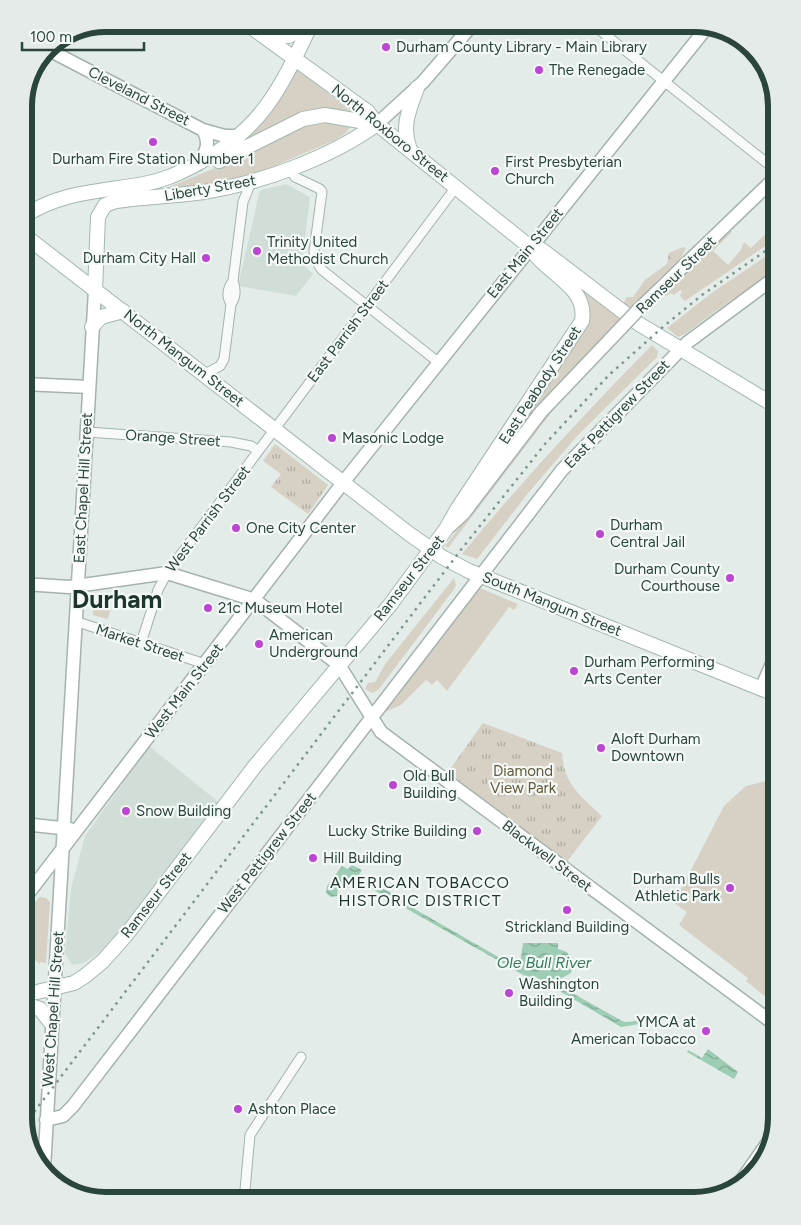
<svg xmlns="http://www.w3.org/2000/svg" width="801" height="1225" viewBox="0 0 801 1225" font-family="Figtree,sans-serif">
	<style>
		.built { fill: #d1ded8 }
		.grass { fill: #d6d1c4 }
		.forest { fill: url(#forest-firs) }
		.park { fill: url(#park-tufts) }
		.water { fill: url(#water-waves) }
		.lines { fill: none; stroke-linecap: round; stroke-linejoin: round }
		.street-casing { stroke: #a4b3ad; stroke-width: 11 }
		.secondary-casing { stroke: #a4b3ad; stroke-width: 15 }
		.primary-casing { stroke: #a2b8af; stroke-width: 16 }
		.street { stroke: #f7faf9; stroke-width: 9 }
		.secondary { stroke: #fff; stroke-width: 12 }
		.primary { stroke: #fff; stroke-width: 14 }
		.rail { stroke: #7c978c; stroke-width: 2.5; stroke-dasharray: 2.5 5; stroke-linecap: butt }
		.secondary-bridge-casing { stroke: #a4b3ad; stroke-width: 15; stroke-linecap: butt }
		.secondary-bridge { stroke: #fff; stroke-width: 12 }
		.poi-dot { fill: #bc45d5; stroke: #f4f9f7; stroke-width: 2 }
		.labels { text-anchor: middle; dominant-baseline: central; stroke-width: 4.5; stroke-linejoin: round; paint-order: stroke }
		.poi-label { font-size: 15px; fill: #2a453b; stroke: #f4f9f7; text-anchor: start }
		.street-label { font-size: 15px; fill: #2a453b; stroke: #f4f9f7 }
		.park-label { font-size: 15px; fill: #625937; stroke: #f4f9f7 }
		.neighbourhood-label { font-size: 16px; letter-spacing: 1px; fill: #1c362d; stroke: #f4f9f7 }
		.water-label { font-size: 16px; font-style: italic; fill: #327c59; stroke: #f4f9f7 }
		.town-label { font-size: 25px; font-weight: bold; fill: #1c362d; stroke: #f4f9f7 }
		.rim { fill: none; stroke: #2a453b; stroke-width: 6 }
	</style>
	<defs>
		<pattern id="forest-firs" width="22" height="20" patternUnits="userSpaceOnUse" patternTransform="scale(1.25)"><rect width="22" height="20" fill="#d6d1c4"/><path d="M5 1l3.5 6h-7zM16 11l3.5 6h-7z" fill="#aeaba0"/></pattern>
		<pattern id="park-tufts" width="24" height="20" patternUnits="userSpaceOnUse" patternTransform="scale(1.25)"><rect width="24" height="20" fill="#d6d1c4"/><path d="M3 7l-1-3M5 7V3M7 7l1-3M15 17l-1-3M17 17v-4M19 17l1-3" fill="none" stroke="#aeaba0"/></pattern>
		<pattern id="water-waves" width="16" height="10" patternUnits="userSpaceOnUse" patternTransform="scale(1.25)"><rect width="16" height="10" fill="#9dcdb5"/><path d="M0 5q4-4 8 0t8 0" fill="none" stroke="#80a894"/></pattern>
	</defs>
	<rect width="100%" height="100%" fill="#e3ece8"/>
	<!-- built -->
	<path class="built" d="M286 184 310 197 303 255V264L313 274 296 296 238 286 259 194 261 190Z
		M149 746 221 804 112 944 84 963 72 965 65 953 71 889 85 836Z"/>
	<!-- grass -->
	<path class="grass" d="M296 68 351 111V113L340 111 230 148Z
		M318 121 351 126 346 133 335 140 249 177 219 184 161 190 215 168 291 129Z
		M777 223V238L685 301 680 296 682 291 680 290 674 295 671 293 659 300 730 230 732 232 713 251 728 265 740 251 744 242 751 248Z
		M777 249V270L683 338 740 293 685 334 678 337 667 328 713 292Z
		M543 256 622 320 512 439 588 319Z
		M652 345 658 351 657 357 578 435 529 492 477 559 462 554C522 481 586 412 652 345Z
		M563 397 448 548 445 546 542 420Z
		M454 578 456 585 452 592 379 689 373 693 365 689 368 683 375 682 386 663Z
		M480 588 518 604 514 610 509 607 447 691 437 680 432 685 426 680 401 705 383 713Z
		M106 605 110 611 108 619 93 615V610Z
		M772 780 777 782V1006L746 981 748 978 679 925 687 912 674 903 724 806 746 786Z
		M39 897 46 898 50 902 46 963 40 962V964L24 951V917Z"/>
	<!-- forest -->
	<path class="forest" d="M683 247 686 248 679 262H677L675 266 658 279 652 289 631 311 623 304 627 297H633L645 280 667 264 669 253Z
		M723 292 728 294 719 305 699 320 697 318 700 312 701 314 704 309 708 311Z"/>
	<!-- park -->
	<path class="park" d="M275 444 328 485 308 514 271 487 281 474 263 461Z
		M483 723 562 753C564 785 580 795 602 816L566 863 448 772Z"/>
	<!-- water -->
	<path class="water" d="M352 865 362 870 359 875 405 901 404 903 516 967 521 957 523 943H558V949L567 952 574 963 571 973 558 980V985L624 1022 641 1021 640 1024 621 1027 534 976 527 977 370 888 338 887 337 896 331 897 326 893 327 886 342 866 348 869Z
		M708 1049 738 1072 734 1079 687 1052 688 1050 702 1058Z"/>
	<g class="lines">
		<!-- street casing -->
		<g class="street-casing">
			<path id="street" d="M592 24 777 171
				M289 168 295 177 320 189 322 192 314 251 315 259 322 270 438 362
				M231 304C226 296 227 289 233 281
				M205 374 220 366 224 359 231 304C236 297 236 289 233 281L243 202 251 182
				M87 432 231 442 251 446 258 451
				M75 621 205 664
				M141 643 158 590 167 573 456 187
				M244 1201 250 1135 301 1057"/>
		</g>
		<!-- secondary casing -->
		<g class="secondary-casing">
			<path id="secondary" d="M47 49 203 130 225 136H240
				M377 124 423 82 473 24
				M198 164C206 153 211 143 203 130
				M639 309 777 176
				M24 384 89 387
				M450 526 464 513 541 412 621 328
				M24 584 69 587 167 573 255 600 339 665 381 732 777 1026
				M761 689 777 652
				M24 824 70 829
				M24 899 349 475 708 26
				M46 1120 63 1116 73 1106 562 470 688 342 777 276
				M44 1169 95 290
				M734 1191 773 1135"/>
		</g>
		<!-- primary casing -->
		<g class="primary-casing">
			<path id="primary" d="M265 37 289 36 309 24
				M410 150C401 126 409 110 417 88
				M219 161 303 119 325 115 377 124
				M24 216C63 191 100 192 144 184 164 180 175 175 193 166 261 131 280 90 311 24
				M24 235 408 533 442 557 469 571 777 695
				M530 247 542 250 639 324 777 407
				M95 290 98 217 105 205 116 201C145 197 175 196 204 192 261 183 330 158 377 124
				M92 327 101 317 123 311
				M24 993 37 992 74 983 85 976 103 961 127 934 255 766 390 605 446 529 458 508 582 321C588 285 545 274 530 247L377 124 368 112 247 24
				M24 1004 40 1009 51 1023"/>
		</g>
		<!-- street -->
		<use href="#street" class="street"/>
		<!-- secondary -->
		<use href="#secondary" class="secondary"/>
		<!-- primary -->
		<use href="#primary" class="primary"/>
		<!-- rail -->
		<path class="rail" d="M25 1124 460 551 545 444 609 375 664 326 702 295 777 243"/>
		<!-- secondary-bridge casing -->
		<g class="secondary-bridge-casing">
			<path id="secondary-bridge" d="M621 328 639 309"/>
		</g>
		<!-- secondary-bridge -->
		<use href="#secondary-bridge" class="secondary-bridge"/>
	</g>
	<!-- markers -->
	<g class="poi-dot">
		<circle cx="386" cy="47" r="5"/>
		<circle cx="539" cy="70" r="5"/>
		<circle cx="153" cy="142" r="5"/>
		<circle cx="495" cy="171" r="5"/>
		<circle cx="257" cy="251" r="5"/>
		<circle cx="206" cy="258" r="5"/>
		<circle cx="332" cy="438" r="5"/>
		<circle cx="236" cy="528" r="5"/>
		<circle cx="600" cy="534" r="5"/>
		<circle cx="730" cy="578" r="5"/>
		<circle cx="208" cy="608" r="5"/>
		<circle cx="259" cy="644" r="5"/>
		<circle cx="574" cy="671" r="5"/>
		<circle cx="601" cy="748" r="5"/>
		<circle cx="393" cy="785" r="5"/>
		<circle cx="126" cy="811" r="5"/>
		<circle cx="477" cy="831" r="5"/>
		<circle cx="313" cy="858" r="5"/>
		<circle cx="730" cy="888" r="5"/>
		<circle cx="567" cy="910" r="5"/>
		<circle cx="509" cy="993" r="5"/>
		<circle cx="706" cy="1031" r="5"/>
		<circle cx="238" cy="1109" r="5"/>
	</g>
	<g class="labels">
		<!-- poi labels -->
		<g class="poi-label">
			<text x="396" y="47">Durham County Library - Main Library</text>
			<text x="549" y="70">The Renegade</text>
			<text x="153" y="159" text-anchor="middle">Durham Fire Station Number 1</text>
			<text x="505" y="162">First Presbyterian<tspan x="505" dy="17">Church</tspan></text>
			<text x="267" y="242">Trinity United<tspan x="267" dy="17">Methodist Church</tspan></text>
			<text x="196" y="258" text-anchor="end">Durham City Hall</text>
			<text x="342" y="438">Masonic Lodge</text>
			<text x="610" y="525">Durham<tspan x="610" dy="17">Central Jail</tspan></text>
			<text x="246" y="528">One City Center</text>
			<text x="720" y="569" text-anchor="end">Durham County<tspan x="720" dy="17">Courthouse</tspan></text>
			<text x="218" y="608">21c Museum Hotel</text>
			<text x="269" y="635">American<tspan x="269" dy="17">Underground</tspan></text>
			<text x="584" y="662">Durham Performing<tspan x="584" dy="17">Arts Center</tspan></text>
			<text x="611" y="739">Aloft Durham<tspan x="611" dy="17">Downtown</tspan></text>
			<text x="403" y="776">Old Bull<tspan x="403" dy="17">Building</tspan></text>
			<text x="136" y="811">Snow Building</text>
			<text x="467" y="831" text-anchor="end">Lucky Strike Building</text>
			<text x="323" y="858">Hill Building</text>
			<text x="720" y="879" text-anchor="end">Durham Bulls<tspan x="720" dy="17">Athletic Park</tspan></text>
			<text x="567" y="927" text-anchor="middle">Strickland Building</text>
			<text x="519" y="984">Washington<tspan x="519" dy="17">Building</tspan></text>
			<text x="696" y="1022" text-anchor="end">YMCA at<tspan x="696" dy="17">American Tobacco</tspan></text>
			<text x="248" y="1109">Ashton Place</text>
		</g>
		<!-- street labels -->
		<g class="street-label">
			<text transform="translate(139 96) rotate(27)">Cleveland Street</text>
			<text transform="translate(390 133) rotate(39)">North Roxboro Street</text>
			<text transform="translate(210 188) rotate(-10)">Liberty Street</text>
			<text transform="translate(525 253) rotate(-51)">East Main Street</text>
			<text transform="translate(676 275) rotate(-44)">Ramseur Street</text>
			<text transform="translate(348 331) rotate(-53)">East Parrish Street</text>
			<text transform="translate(184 358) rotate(38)">North Mangum Street</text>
			<text transform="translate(540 385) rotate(-57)">East Peabody Street</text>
			<text transform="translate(617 414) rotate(-46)">East Pettigrew Street</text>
			<text transform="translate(173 438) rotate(4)">Orange Street</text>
			<text transform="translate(83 488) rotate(-87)">East Chapel Hill Street</text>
			<text transform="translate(208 519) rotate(-53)">West Parrish Street</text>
			<text transform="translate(409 578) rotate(-52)">Ramseur Street</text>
			<text transform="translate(552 604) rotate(22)">South Mangum Street</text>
			<text transform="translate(140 643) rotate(18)">Market Street</text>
			<text transform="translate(184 691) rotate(-52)">West Main Street</text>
			<text transform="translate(267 853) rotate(-52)">West Pettigrew Street</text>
			<text transform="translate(547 856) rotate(37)">Blackwell Street</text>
			<text transform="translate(156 895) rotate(-52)">Ramseur Street</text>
			<text transform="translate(53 1009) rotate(-86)">West Chapel Hill Street</text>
		</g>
		<!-- park labels -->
		<g class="park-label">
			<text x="523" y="771">Diamond<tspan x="523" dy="17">View Park</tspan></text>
		</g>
		<!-- neighbourhood labels -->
		<g class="neighbourhood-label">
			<text x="420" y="882">AMERICAN TOBACCO<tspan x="420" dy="18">HISTORIC DISTRICT</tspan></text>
		</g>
		<!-- water labels -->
		<g class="water-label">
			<text x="544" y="962">Ole Bull River</text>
		</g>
		<!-- town labels -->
		<g class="town-label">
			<text x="117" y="599">Durham</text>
		</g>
	</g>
	<!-- crop -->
	<path d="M0 0H801V1225H0ZM106 32H694A74 74 0 0 1 768 106V1118A74 74 0 0 1 694 1192H106A74 74 0 0 1 32 1118V106A74 74 0 0 1 106 32Z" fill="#e4ebe8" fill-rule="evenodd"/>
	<path class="rim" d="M106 32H694A74 74 0 0 1 768 106V1118A74 74 0 0 1 694 1192H106A74 74 0 0 1 32 1118V106A74 74 0 0 1 106 32Z"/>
	<!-- scale -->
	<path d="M22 42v8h122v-8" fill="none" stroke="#2a453b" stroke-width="2.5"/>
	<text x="30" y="42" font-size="15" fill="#2a453b" stroke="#f4f9f7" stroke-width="4" paint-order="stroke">100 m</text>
</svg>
